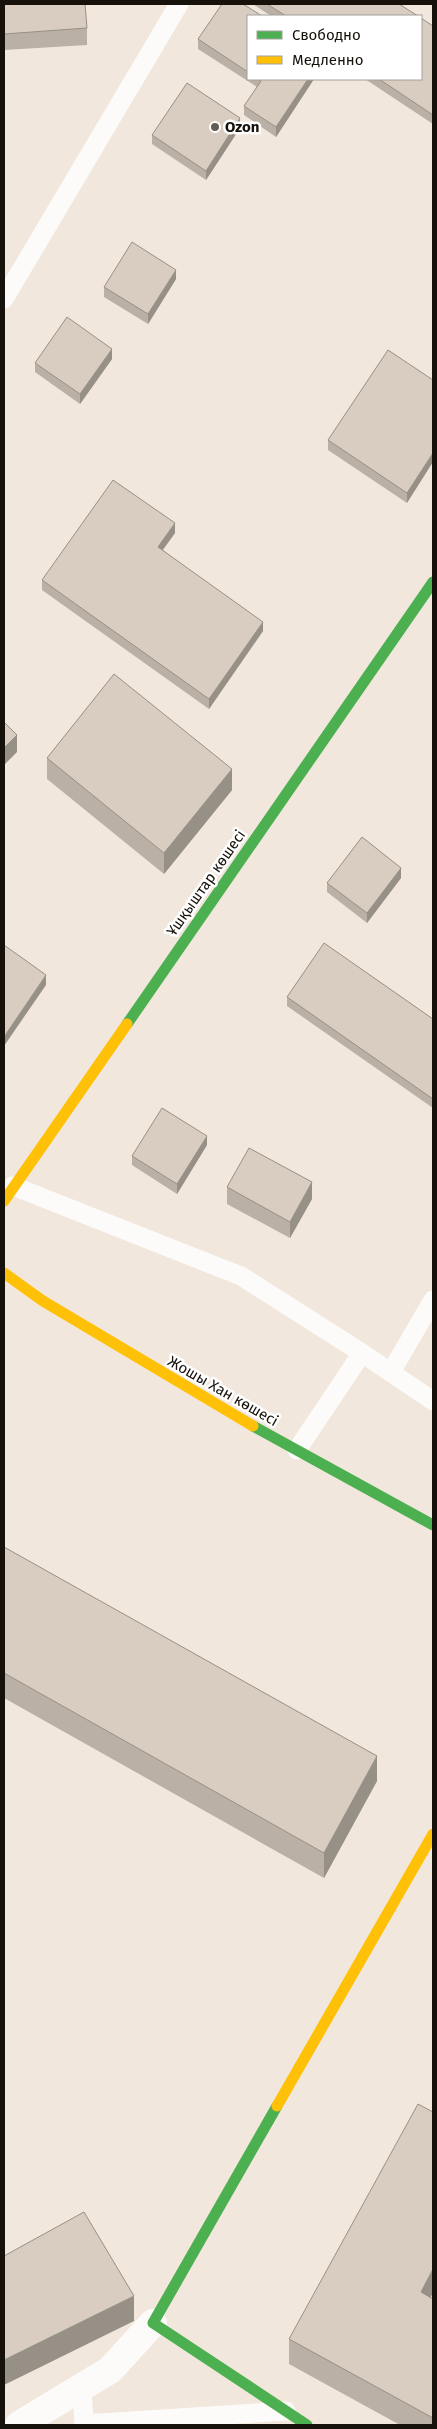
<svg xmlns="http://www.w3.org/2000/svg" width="437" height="2429" viewBox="0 0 437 2429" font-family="'Fira Sans',sans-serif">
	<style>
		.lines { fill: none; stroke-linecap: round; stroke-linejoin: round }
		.lane { stroke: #fdfbfa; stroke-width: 19 }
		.street { stroke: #fdfbfa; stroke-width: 28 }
		.fast { stroke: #4caf50; stroke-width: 11 }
		.slow { stroke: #ffc107; stroke-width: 11 }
		.wall { fill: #bab0a5 }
		.shaded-wall { fill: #979086 }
		.building { fill: #d8cdc0; stroke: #979086 }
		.poi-dot { fill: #635c54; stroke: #fff; stroke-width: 2 }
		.labels { text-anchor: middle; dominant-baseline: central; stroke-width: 5; stroke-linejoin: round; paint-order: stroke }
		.poi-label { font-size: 15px; font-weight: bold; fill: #16110a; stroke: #fff; text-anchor: start }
		.street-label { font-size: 15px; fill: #16110a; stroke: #fff }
	</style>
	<rect width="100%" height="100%" fill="#f1e7dc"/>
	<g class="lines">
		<!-- lane -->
		<path class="lane" d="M4 299 179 4
			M13 1186 241 1276 362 1353 433 1401
			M391 1372 433 1300
			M297 1450 362 1353
			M82 2387 84 2425
			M84 2424 286 2411"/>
		<!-- street -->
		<path class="street" d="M19 2425 110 2370 153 2323"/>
		<!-- fast -->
		<path class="fast" d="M127 1024 433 582
			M253 1426 433 1525
			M277 2106 153 2323 307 2425"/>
		<!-- slow -->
		<path class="slow" d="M4 1201 127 1024
			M4 1273 43 1301 253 1426
			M277 2106 433 1834"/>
	</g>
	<!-- wall -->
	<path class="wall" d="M4 4 87 28V45L4 50Z
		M253 4H399L418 16H271Z
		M248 16V79H314L276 137 244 115V106L257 87 198 49V39Z
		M433 26V124L365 79H421Z
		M240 128 206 180 152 144V135Z
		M176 279 148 324 104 297V287Z
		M433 289V302L432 301V292Z
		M112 359 80 404 35 372V363Z
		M433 380 407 503 328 450V440Z
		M175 533 163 550 263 631 209 709 42 590V580Z
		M47 758 232 790 164 874 47 779Z
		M401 878 367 923 327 892V883Z
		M287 997 433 1019V1108L287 1006Z
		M207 1145 177 1194 132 1165V1156Z
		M227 1187 312 1199 290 1238 227 1204Z
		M4 1547 377 1781 324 1878 4 1698Z
		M431 2297 433 2299V2425H400L289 2364V2339Z"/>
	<!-- shaded-wall -->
	<path class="shaded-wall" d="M308 79H314L276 137V127Z
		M240 118V128L206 180V171Z
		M176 270V279L148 324V314Z
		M112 349V359L80 404V394Z
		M433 453V462L407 503V493Z
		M175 523V533L158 556V547Z
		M263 622V631L209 709V699Z
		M17 735V752L4 765V748Z
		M232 769V790L164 874V853Z
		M401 868V878L367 923V913Z
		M46 975V985L4 1046V1037Z
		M207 1136V1145L177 1194V1184Z
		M312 1182V1199L290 1238V1222Z
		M377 1756V1781L324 1878V1853Z
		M433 2269V2293L421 2316V2292Z
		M134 2296V2321L4 2385V2360Z"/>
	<!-- building -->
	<path class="building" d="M4 4H85L87 28 4 34Z
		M222 4H243L262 16H248V72L198 39Z
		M267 4H399L418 16H286Z
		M421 18 433 26V115L379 79H421Z
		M258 79H308L276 127 244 106 261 81Z
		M187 83 240 118 206 171 152 135Z
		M132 242 176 270 148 314 104 287Z
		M67 317 112 349 80 394 35 363Z
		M388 350 433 380V453L407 493 328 440Z
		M113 480 175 523 158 547 263 622 209 699 42 580Z
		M114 674 232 769 164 853 47 758Z
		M4 722 17 735 4 748Z
		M362 837 401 868 367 913 327 883Z
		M324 943 433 1019V1099L287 997Z
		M4 945 46 975 4 1037Z
		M162 1108 207 1136 177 1184 132 1156Z
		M249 1148 312 1182 290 1222 227 1187Z
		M4 1547 377 1756 324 1853 4 1673Z
		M418 2104 433 2112V2269L421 2292 433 2299V2418L289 2339Z
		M84 2212 134 2296 4 2360V2256Z"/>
	<!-- markers -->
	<circle class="poi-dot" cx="215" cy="127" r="5"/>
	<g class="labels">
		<!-- poi labels -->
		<g class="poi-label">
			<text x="225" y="127">Ozon</text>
		</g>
		<!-- street labels -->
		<g class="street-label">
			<text transform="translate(206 883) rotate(-55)">Ұшқыштар көшесі</text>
			<text transform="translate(223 1391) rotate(30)">Жошы Хан көшесі</text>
		</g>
	</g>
	<!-- border -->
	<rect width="437" height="2429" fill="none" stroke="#16110a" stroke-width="10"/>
	<!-- legend -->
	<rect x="247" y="15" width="175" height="65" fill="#ffffff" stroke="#a2a09d"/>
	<rect x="257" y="31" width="25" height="8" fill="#4caf50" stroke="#a2a09d"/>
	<text x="292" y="40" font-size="15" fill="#16110a">Свободно</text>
	<rect x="257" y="56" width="25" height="8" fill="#ffc107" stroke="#a2a09d"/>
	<text x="292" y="65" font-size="15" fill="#16110a">Медленно</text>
</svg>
